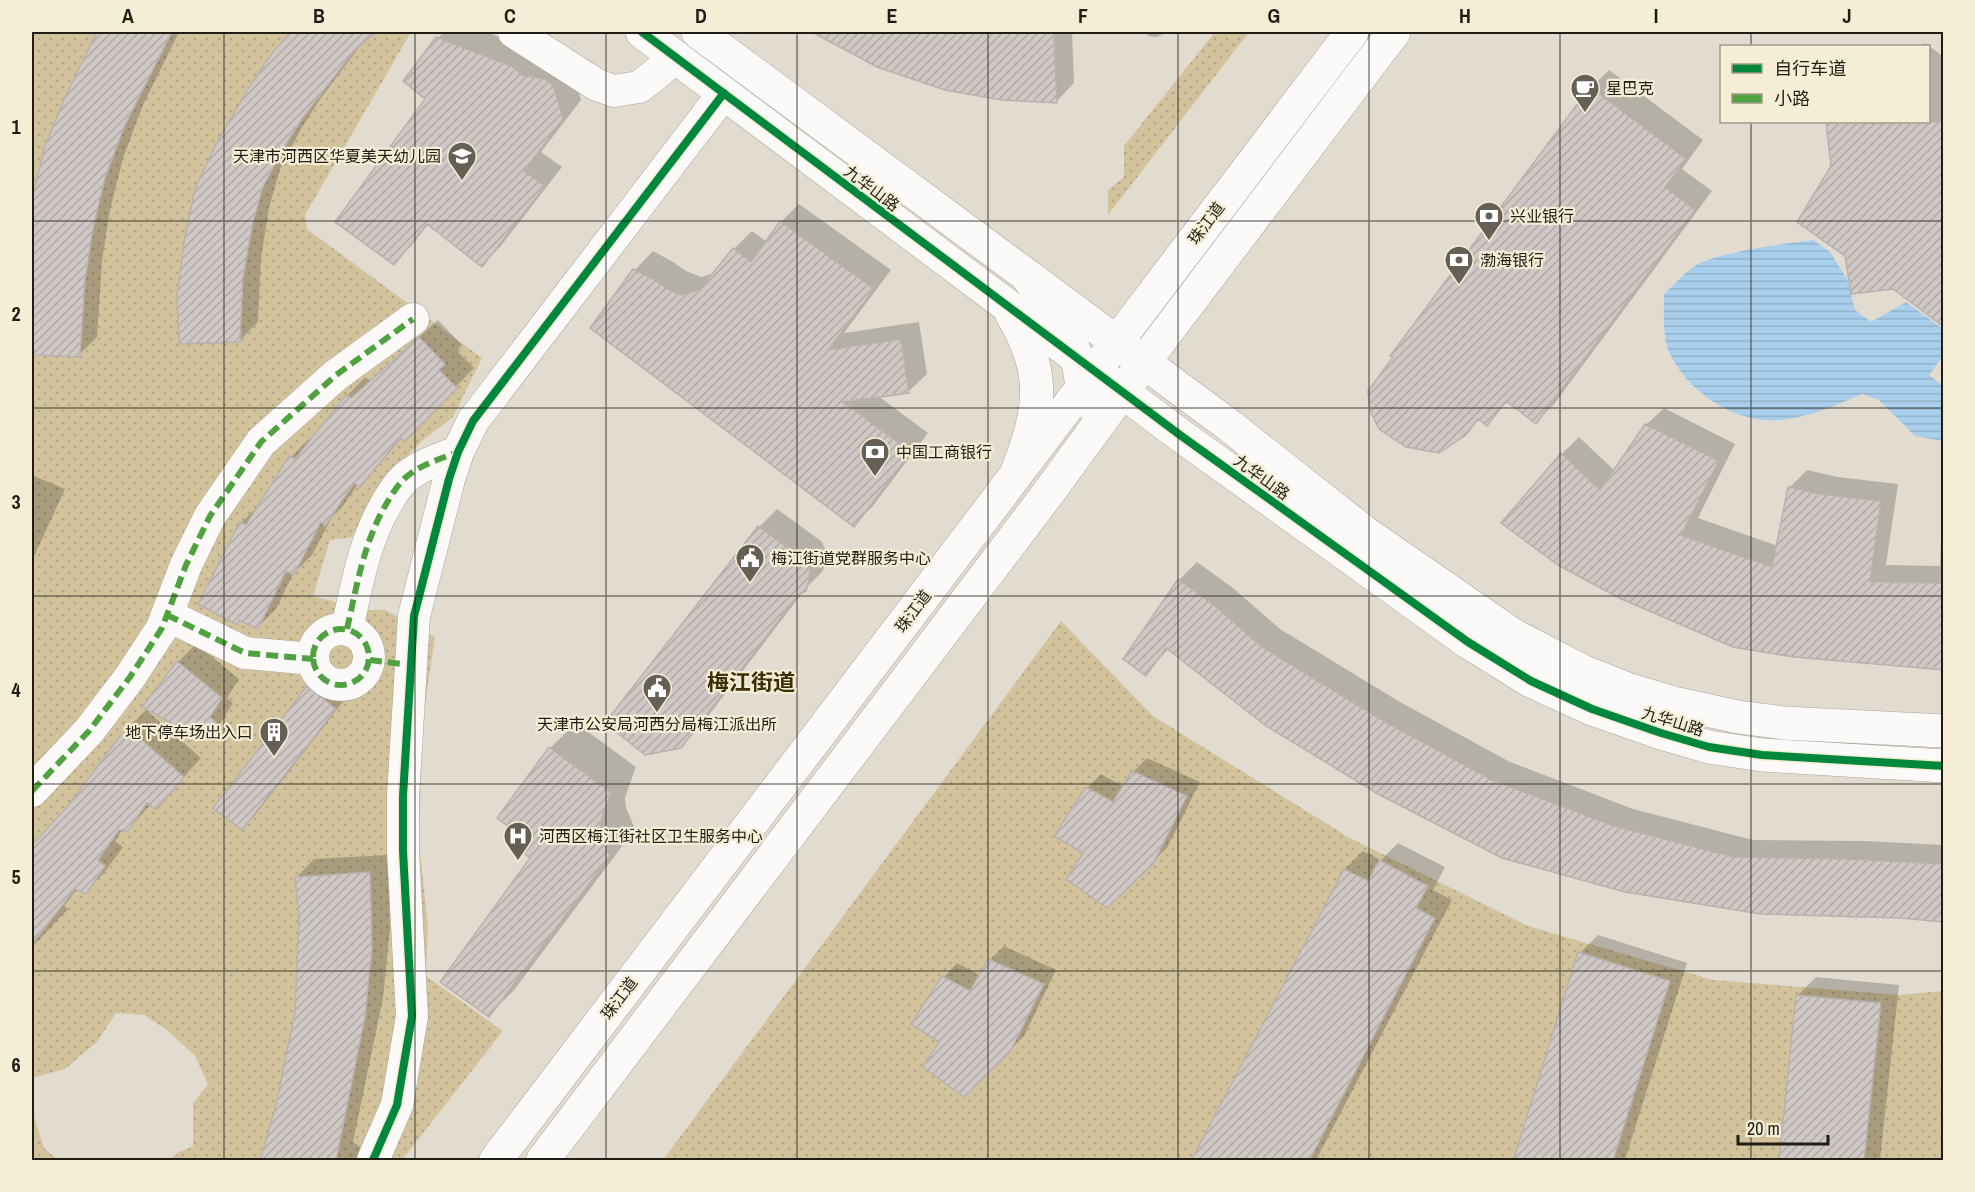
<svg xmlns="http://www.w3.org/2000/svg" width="1975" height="1192" viewBox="0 0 1975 1192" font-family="'Archivo Narrow','Noto Sans SC',sans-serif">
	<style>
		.grass { fill: url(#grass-dots) }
		.water { fill: url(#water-rules) }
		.shadow { fill: #0003 }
		.building { fill: url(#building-hatch); stroke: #b9b1ad; stroke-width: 1.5 }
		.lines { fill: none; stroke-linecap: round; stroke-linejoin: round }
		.street-casing { stroke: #a9a49b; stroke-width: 33 }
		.secondary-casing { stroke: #a9a49b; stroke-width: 34 }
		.primary-casing { stroke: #a9a49b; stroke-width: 34 }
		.street { stroke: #fbfaf8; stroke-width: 32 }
		.secondary { stroke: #fbfaf8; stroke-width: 33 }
		.primary { stroke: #fbfaf8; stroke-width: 33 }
		.quiet { stroke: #50a240; stroke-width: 6; stroke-dasharray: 12 6; stroke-linecap: butt }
		.cycleway-casing { stroke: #f6edd6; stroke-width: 11 }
		.cycleway { stroke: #00873e; stroke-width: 8 }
		.grid { fill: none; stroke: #201d15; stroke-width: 1.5; stroke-opacity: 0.55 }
		.labels { text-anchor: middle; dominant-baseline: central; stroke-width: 4.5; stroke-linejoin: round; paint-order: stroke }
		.poi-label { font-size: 16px; fill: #201d15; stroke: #f6edd6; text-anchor: start }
		.street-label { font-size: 16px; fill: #201d15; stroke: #f6edd6 }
		.district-label { font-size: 22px; font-weight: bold; fill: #3a3004; stroke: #f6edd6 }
		.neatline { fill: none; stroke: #201d15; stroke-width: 2 }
		.grid-label { font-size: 20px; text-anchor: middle; font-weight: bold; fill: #201d15 }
	</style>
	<defs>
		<pattern id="grass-dots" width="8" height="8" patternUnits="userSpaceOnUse" patternTransform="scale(1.5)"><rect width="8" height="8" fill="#d3c39d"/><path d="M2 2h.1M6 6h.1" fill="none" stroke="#b5a786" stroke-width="1.8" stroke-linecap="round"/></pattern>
		<pattern id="water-rules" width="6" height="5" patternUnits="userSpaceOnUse" patternTransform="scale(1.5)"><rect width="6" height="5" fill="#aacfec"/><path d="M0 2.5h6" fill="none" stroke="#92b1ca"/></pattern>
		<pattern id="building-hatch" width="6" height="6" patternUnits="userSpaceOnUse" patternTransform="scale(1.5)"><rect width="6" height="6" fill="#cfc8c4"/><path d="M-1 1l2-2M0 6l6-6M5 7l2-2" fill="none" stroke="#b1aba8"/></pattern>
	</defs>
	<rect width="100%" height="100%" fill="#e2dcd0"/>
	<!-- grass -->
	<path class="grass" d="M32 32H411L305 215 307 229 482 358 453 417 422 441 379 485 352 537 330 540 313 596 367 610H385L435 637 422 725 419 843 428 925 426 976 503 1031 402 1160H169L177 1153 193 1146V1103L208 1084 195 1056 167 1030 144 1015 116 1013 97 1042 65 1069 32 1078Z
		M1215 32H1249L1108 215V190L1124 177V146Z
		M1061 621 1153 716 1348 837 1528 926 1713 980 1900 995 1943 991V1160H663Z
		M32 1113H33L44 1148 58 1160H32Z"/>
	<!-- water -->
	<path class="water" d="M1813 240 1830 252 1847 279 1855 310 1871 322 1906 302 1943 329V356L1929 375 1943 386V441L1915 436 1879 400 1862 394C1837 405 1811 416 1783 420 1738 425 1689 394 1670 354 1662 339 1664 311 1664 294 1674 285 1684 273 1695 266 1713 253 1788 243 1813 240Z"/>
	<!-- shadow -->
	<path class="shadow" d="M98 32H179L143 105 123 158 110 210 102 261 97 337 79 355 32 353V205L46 147 88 51Z
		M293 32H374L366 38 320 99 301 129 280 169 269 208 261 258 258 322 240 340 181 343 274 53Z
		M444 32H486L529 48 572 69 581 100 541 152 562 167 500 247 482 265 429 223 412 245 394 263 438 38Z
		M817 32H1072L1074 83 1056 102 820 34Z
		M1143 32H1169L1156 37 1149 36Z
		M1925 43 1944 57V325L1833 167 1827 122H1928V46H1922Z
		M1609 70 1703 140 1682 169 1712 191 1554 404 1536 422 1508 401 1487 424 1480 419 1465 434 1591 88Z
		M799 204 891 270 844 333 919 322 927 374 908 392 878 396 928 433 872 507 854 525 592 327 635 270 653 251 673 262 686 271 701 277 715 273 734 249 752 231 767 242 781 222Z
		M438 320 462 345 457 351 474 368 405 439 402 437 378 466 360 485 358 484 343 506 332 517 312 555 293 574 276 609 258 627 241 619 236 623 241 523 259 505 291 457 309 439 312 441 347 396 365 377 370 381Z
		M1664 408 1735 444 1698 518 1778 546 1789 488 1807 470 1838 477 1898 484 1886 565 1940 566 1942 503 1944 501V668L1503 523 1562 454 1579 437 1615 471 1646 425Z
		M32 475 65 489 32 561Z
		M777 509 821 541 827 552 823 571 806 588 699 728 680 747 759 527Z
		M1197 562 1233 588 1280 629 1400 702 1510 762 1633 809 1753 840 1865 841 1944 845V921L1900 917 1761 912 1169 648 1146 674 1179 580Z
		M196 644 239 679 227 698 233 703 222 721 204 739 178 662Z
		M322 673 349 694 256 814 242 828 308 687Z
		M146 710 201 758 156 808 151 804 128 830 123 829 115 841 123 847 104 873 85 892 78 888 64 906 68 909 35 944 32 942V846L68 808 128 728Z
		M576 723 636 767 625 797 626 808 635 829 514 990 489 1015 533 858 514 828 550 748Z
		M1147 758 1200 782 1167 848 1107 906 1085 853 1087 788 1101 774 1124 787 1133 772Z
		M1398 843 1445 867 1433 890 1452 900 1316 1160H1193L1345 869 1363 851 1381 860Z
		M388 855 390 929 383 998 353 1142 362 1148 357 1160H262L277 1106 296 1012 300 918 296 878 314 859Z
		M1598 935 1687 963 1625 1160H1514L1580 953Z
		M1004 946 1056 970 1024 1036 964 1095 941 1041 913 1024 944 977 957 963 981 976 990 960Z
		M1816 977 1899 985 1880 1160H1780L1798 995Z"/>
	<!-- building -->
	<path class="building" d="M97 32H172L125 125 105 178 93 229 85 280 80 357 32 355V198L45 146 66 95Z
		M291 32H376L353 52 302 119 283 149 262 189 252 227 243 277 240 342 179 344 177 296 184 242 195 189 216 144 248 89 273 52Z
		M812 32H1054L1057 103 1002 100 945 90 877 67Z
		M436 37 511 66 522 75 545 79 554 87 563 119 524 171 545 186 482 267 427 224 394 265 335 222 425 99 403 81Z
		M1590 87 1686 159 1665 187 1695 210 1536 424 1506 401 1487 426 1478 419 1466 435 1439 453 1406 447 1379 429 1370 411 1368 391 1393 357 1390 356Z
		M1826 122H1944V327L1893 289 1851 294 1845 256 1797 222 1831 166Z
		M780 221 874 289 828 350 901 339 909 393 843 402 911 452 854 527 590 328 633 269 655 280 667 289 682 295 700 289 733 248 751 262Z
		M419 337 445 364 439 370 457 388 405 441 400 438 360 487 354 483 325 526 321 522 294 575 286 571 258 629 239 620 237 625 198 604 240 522 246 525 289 456 295 459 346 395 351 398Z
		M1645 424 1719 461 1681 535 1772 567 1788 487 1820 494 1881 501 1870 582 1944 583V670L1794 657 1733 647 1619 598 1558 565 1501 523 1561 453 1600 490Z
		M758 526 803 559 810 570 809 580 806 591 799 594 681 748 645 755 605 723Z
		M1178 579 1215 606 1262 647 1382 720 1492 780 1614 826 1734 857 1846 859 1944 864V922L1900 918 1761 914 1625 892 1502 858 1378 794 1266 726 1166 648 1146 676 1123 659Z
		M177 661 222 698 210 717 216 722 204 741 142 707Z
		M307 686 336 709 242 830 213 808Z
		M127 727 184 777 156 810 147 803 128 831 119 830 98 860 105 866 86 894 75 889 32 944V845L67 807Z
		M549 747 611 793 600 823 601 834 610 856 489 1017 440 982 530 858 505 839 512 829 497 818Z
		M1132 771 1187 796 1153 864 1107 908 1066 879 1083 853 1054 836 1086 787 1113 802Z
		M1379 860 1428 886 1416 908 1435 918 1309 1161H1191L1344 869 1368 881Z
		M370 872 372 948 365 1017 336 1161H260L276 1105 295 1012 299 918 295 877Z
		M1578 952 1670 981 1613 1161H1513Z
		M988 959 1044 984 1010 1052 964 1097 923 1067 939 1042 911 1024 942 976 970 991Z
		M1796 995 1881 1003 1864 1161H1779Z"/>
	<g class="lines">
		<!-- street casing -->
		<g class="street-casing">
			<path id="street" d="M514 32 597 85 614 91 639 87 656 74 675 57
				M167 615 245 653 313 659
				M313 657a28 28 0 1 1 56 0a28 28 0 1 1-56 0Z
				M347 629C357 585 364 540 388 501 392 494 398 485 404 479 419 465 440 459 458 452
				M32 791 89 731 130 677 162 628 186 565 210 516 261 442 336 375 413 319
				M373 1160 397 1105 412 1016 403 851V796L414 616 449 479 458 452 473 421 724 93"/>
		</g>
		<!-- secondary casing -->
		<g class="secondary-casing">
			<path id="secondary" d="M642 32 1180 435 1468 642 1531 681 1592 709 1661 733 1709 747 1762 755 1944 766
				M698 32 1230 426 1364 532 1513 635 1582 671 1630 690 1674 703 1738 717 1784 723 1944 731
				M1011 313C1046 370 1042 409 1018 469"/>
		</g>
		<!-- primary casing -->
		<g class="primary-casing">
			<path id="primary" d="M1028 278C1059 318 1084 349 1082 401
				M496 1160 1352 32
				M543 1160 1049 492 1144 362 1394 32"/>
		</g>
		<!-- street -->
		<use href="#street" class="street"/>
		<!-- secondary -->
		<use href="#secondary" class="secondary"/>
		<!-- primary -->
		<use href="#primary" class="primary"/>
		<!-- quiet -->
		<path class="quiet" d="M167 615 245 653 313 659
			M313 657a28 28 0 1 1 56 0a28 28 0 1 1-56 0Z
			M347 629C357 585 364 540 388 501 392 494 398 485 404 479 419 465 440 459 458 452
			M370 660 410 665
			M32 791 89 731 130 677 162 628 186 565 210 516 261 442 336 375 413 319"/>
		<!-- cycleway casing -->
		<g class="cycleway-casing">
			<path id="cycleway" d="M642 32 1180 435 1468 642 1531 681 1592 709 1661 733 1709 747 1762 755 1944 766
				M373 1160 397 1105 412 1016 403 851V796L414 616 449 479 458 452 473 421 724 93"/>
		</g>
		<!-- cycleway -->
		<use href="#cycleway" class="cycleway"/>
	</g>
	<!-- grid -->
	<path class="grid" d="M224 32V1160M415 32V1160M606 32V1160M797 32V1160M988 32V1160M1178 32V1160M1369 32V1160M1560 32V1160M1751 32V46M1751 122V1160M32 221H1944M32 408H1944M32 596H1944M32 784H1944M32 971H1944"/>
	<!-- icons -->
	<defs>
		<g id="cafe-pin" transform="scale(1.5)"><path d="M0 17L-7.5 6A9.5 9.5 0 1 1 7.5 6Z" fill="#646056" stroke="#f6edd6"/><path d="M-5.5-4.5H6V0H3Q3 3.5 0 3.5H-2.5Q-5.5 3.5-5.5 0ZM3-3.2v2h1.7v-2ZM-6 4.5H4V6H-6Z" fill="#fff"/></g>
		<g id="school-pin" transform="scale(1.5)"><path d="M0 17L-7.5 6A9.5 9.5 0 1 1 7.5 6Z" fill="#646056" stroke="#f6edd6"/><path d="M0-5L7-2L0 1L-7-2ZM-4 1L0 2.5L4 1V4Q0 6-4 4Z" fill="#fff"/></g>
		<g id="bank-pin" transform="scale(1.5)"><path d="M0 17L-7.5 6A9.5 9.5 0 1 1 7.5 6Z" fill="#646056" stroke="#f6edd6"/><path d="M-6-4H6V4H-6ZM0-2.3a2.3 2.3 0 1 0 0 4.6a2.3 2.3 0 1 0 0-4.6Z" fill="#fff"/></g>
		<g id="civic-pin" transform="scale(1.5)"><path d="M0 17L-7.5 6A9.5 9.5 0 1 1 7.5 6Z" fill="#646056" stroke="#f6edd6"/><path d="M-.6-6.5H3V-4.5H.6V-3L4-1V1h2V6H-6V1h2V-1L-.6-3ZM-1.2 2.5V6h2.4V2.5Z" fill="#fff"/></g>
		<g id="building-pin" transform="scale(1.5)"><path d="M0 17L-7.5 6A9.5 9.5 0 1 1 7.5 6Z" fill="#646056" stroke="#f6edd6"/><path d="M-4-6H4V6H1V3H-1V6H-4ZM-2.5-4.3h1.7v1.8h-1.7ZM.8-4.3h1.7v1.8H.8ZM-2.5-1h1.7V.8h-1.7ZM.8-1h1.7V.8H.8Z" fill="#fff"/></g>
		<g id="hospital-pin" transform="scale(1.5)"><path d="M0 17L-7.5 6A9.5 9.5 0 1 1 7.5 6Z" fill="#646056" stroke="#f6edd6"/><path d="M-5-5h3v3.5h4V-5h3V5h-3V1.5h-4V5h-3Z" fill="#fff"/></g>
	</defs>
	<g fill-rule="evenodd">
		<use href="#cafe-pin" x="1585" y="88"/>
		<use href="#school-pin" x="462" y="156"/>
		<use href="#bank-pin" x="1489" y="216"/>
		<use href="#bank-pin" x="1459" y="260"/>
		<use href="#bank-pin" x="875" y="452"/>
		<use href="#civic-pin" x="750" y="558"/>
		<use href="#civic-pin" x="657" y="688"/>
		<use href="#building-pin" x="274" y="732"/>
		<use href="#hospital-pin" x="518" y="836"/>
	</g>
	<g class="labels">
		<!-- poi labels -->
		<g class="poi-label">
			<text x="1606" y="88">星巴克</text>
			<text x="441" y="156" text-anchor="end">天津市河西区华夏美天幼儿园</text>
			<text x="1510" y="216">兴业银行</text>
			<text x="1480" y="260">渤海银行</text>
			<text x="896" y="452">中国工商银行</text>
			<text x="771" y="558">梅江街道党群服务中心</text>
			<text x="657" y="724" text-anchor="middle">天津市公安局河西分局梅江派出所</text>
			<text x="253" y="732" text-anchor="end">地下停车场出入口</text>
			<text x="539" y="836">河西区梅江街社区卫生服务中心</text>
		</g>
		<!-- street labels -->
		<g class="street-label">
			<text transform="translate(872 188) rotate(37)">九华山路</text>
			<text transform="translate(1206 223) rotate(-53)">珠江道</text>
			<text transform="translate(1262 477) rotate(36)">九华山路</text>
			<text transform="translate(913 611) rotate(-53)">珠江道</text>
			<text transform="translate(1673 721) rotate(17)">九华山路</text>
			<text transform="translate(619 998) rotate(-53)">珠江道</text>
		</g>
		<!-- district labels -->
		<g class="district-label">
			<text x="751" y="682">梅江街道</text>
		</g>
	</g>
	<!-- border -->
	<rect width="1975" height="1192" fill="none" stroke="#f6edd6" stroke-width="66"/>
	<!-- legend -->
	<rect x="1720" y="45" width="210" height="78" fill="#f6edd6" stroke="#a09a89" stroke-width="1.5"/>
	<rect x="1732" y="64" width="30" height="9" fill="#00873e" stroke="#a09a89" stroke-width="1.5"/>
	<text x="1774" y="75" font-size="18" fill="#201d15">自行车道</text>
	<rect x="1732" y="94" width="30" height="9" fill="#50a240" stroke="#a09a89" stroke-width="1.5"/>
	<text x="1774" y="105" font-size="18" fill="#201d15">小路</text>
	<!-- scale -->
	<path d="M1738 1135v9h90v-9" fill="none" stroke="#201d15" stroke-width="3"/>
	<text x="1747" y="1135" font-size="18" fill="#201d15" stroke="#f6edd6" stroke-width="4.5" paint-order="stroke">20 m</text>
	<rect x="33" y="33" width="1909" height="1126" class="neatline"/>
	<g class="grid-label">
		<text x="128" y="23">A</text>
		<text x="319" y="23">B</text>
		<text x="510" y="23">C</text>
		<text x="701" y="23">D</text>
		<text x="892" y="23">E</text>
		<text x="1083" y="23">F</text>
		<text x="1274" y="23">G</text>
		<text x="1465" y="23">H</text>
		<text x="1656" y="23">I</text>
		<text x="1847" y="23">J</text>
		<text x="16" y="134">1</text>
		<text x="16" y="321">2</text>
		<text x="16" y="509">3</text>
		<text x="16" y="697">4</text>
		<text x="16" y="884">5</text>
		<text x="16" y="1072">6</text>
	</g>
</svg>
